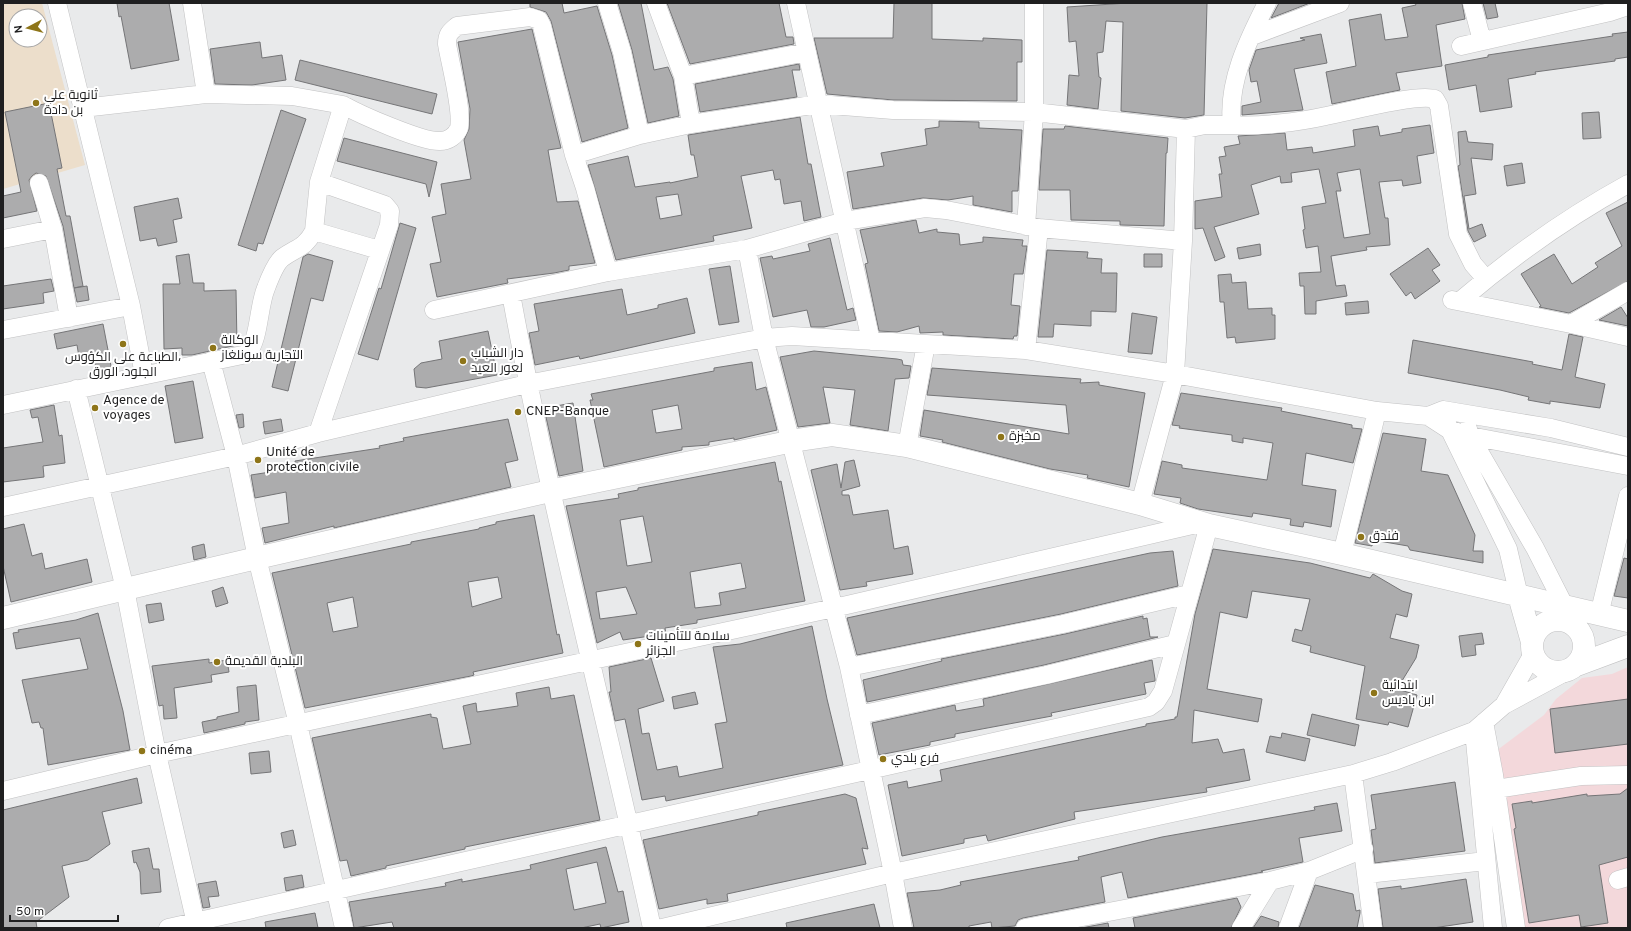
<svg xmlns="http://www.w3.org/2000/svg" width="1631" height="931" viewBox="0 0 1631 931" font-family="Overpass,Cairo,sans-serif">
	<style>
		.industrial { fill: #f3d8db }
		.education { fill: #ecdecb; fill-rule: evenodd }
		.building { fill: #acacad; stroke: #757577; fill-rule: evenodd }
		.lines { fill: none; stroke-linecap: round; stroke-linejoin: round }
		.minor-casing { stroke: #c2c2c3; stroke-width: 19 }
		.major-casing { stroke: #c2c2c3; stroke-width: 23 }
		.minor { stroke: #fff; stroke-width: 18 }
		.major { stroke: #fff; stroke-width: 22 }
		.poi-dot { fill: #8e7519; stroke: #fff; stroke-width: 1.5 }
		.labels { text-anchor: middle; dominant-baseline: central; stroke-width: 4; stroke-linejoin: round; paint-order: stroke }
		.poi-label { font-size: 13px; fill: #1f1f20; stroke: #fff; text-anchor: start }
	</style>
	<rect width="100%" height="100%" fill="#e9eaeb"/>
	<!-- industrial -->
	<path class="industrial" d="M1628 667V927L1520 928 1496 751 1544 715 1556 699 1582 678 1612 674Z"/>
	<!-- education -->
	<path class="education" d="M3 3H42L85 165 3 189ZM16 16H40V40H16Z"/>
	<!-- building -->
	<path class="building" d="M117 3H169L179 60 131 69 121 16 119 17Z
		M530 3H562L564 13 597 6 612 55 628 128 582 142 551 21 546 12 530 7Z
		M618 3H641L654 70 668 67 673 79 679 116 648 123 632 50Z
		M667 3H779L786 37H793L794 44 690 64Z
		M894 3H932V39L983 41V38L1022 40V62H1017V101L893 100 827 94 814 38H893Z
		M1128 3H1207L1204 115 1185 118 1121 111 1123 22 1106 21 1103 52 1097 53 1099 77 1101 78 1098 109 1067 105 1069 75 1079 76 1076 41 1069 42 1067 7Z
		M1279 3H1310L1271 18Z
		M1415 3H1462L1465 19 1436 25 1442 66 1396 73 1400 90 1332 104 1326 72 1356 66 1349 20 1381 14 1385 40 1408 37 1402 8 1416 5Z
		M1483 3H1495L1498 17 1487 19Z
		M532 29 561 148 548 150 557 202 578 201 595 263 569 266V270L554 273 507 279 508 283 437 297 430 264 441 262 432 217 446 214 441 184 471 179 464 140 469 129 470 109 458 42Z
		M1628 32V57L1615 59V61L1535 72 1536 74 1508 79 1512 107 1480 112 1476 85 1449 90 1445 65 1488 57V55L1613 36 1612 34Z
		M1321 34 1327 63 1294 69 1303 110 1242 115V106L1261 102 1257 81 1251 82 1249 70 1256 50 1305 40 1300 38Z
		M260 42 262 58 282 55 286 80 252 85 215 84 210 49Z
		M300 60 437 94 432 114 295 80Z
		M799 64 800 70H792L797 97 700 112 695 84Z
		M49 103 62 168 57 169 66 216H70L83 286 74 288 63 226 46 176 36 173 32 176 29 180 37 211 3 218V196L21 192 5 112Z
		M281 110 306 119 263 244 258 243 256 251 238 245Z
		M1599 112 1601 138 1583 139 1582 113Z
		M800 117 808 164H811L821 217 804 221 801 201 784 204 780 179 775 180 773 170 741 176 752 228 713 236 714 241 616 260 588 165 628 156 635 187 670 182V183L698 177 694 155H691L688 135ZM678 194 682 215 660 219 656 197Z
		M939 121 979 122V128L1022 130 1018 191H1012V212L973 205V196L948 200 923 198 853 209 847 172 884 166 881 153 927 145 925 129 939 127Z
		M1430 125 1434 153 1417 156 1421 183 1403 186 1402 180 1379 182 1385 218H1388L1390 245 1366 247 1367 250 1331 256 1336 286 1345 285 1347 296 1316 301V314H1305L1304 286H1300L1299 273 1321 272 1318 246 1306 248 1303 230 1305 229 1302 207 1326 203 1319 169 1291 173 1292 182 1281 183 1280 176 1251 185 1259 214 1214 227 1225 257 1215 261 1203 228 1195 229V201L1222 197 1219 174H1222L1219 157 1226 156 1224 147 1240 144 1238 136 1285 133 1287 150 1312 147 1313 153 1355 146 1353 130 1378 126 1380 136 1402 132V129ZM1360 169 1370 234 1344 238 1336 191H1341L1337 173Z
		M1065 126 1168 138 1167 153H1166L1164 226 1120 225V221L1071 220 1070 190H1039L1043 129H1064Z
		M1466 131 1468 142 1493 144 1492 160 1471 158 1476 194 1464 196 1469 229 1482 224 1486 236 1474 242 1468 231 1458 166 1460 165 1458 132Z
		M344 138 437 162 429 197 426 184 337 161Z
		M1522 163 1525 183 1507 186 1504 166Z
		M178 198 182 218 173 220 177 242 158 246 156 238 140 241 134 207Z
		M1628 202V281L1569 313 1539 307 1541 306 1521 274 1554 254 1572 284 1598 267 1595 263 1622 246 1606 213Z
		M916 220 919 233 937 229V232L959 234 960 245 983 242V237L1023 240 1022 246H1027L1023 274H1014L1011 305 1020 306 1017 336H1014L1013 339 943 335V332L920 333 919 326 897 332 879 331 865 264 868 263 860 230Z
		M400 223 416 228 378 360 358 354 379 288 381 289Z
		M830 238 847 310 853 308 856 320 824 327H811L807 310 773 317 760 258 772 256 773 259 810 251 808 244Z
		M1260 244 1261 255 1239 259 1237 248Z
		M1428 248 1440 265 1432 270 1440 281 1415 299 1411 292 1406 296 1390 274Z
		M1047 250 1088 252 1087 258 1102 259 1101 273H1117L1116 312 1091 311V326L1054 324 1053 337H1038Z
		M189 254 193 283H204V291L236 290 237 345 192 355H182V348L164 349 163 284H180L176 256Z
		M308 254 333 261 323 301 311 298 288 391 272 387 303 257Z
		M1144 254H1162V267H1144Z
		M730 266 739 322 719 325 709 269Z
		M1231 274 1232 283 1246 282 1248 309 1272 308V315H1275V339L1236 343 1235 337 1227 338 1224 302H1220L1218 275Z
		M51 279 54 291 43 293 44 303 3 309V286Z
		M87 286 89 300 77 302 74 288Z
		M622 289 627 315 658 308V305L687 298 695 333 580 359 579 356 535 365 529 333 539 331 534 304Z
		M1368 301 1369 313 1346 315 1345 303Z
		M1621 307 1628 318V326L1599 320Z
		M1132 313 1157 317 1152 354 1128 352Z
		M103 324 112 371 97 375 93 354 79 357 77 345 57 349 54 334Z
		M488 331 497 375 426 388 416 387 414 369 421 363 442 359 439 341Z
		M1569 334 1583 337 1575 377 1605 384 1600 408 1550 401V404L1528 400 1529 397 1500 390 1408 373 1413 340 1506 357 1533 362 1532 364 1562 370Z
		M814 351 897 359 902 360 903 365 911 366 909 378 895 379 888 431 850 425 855 390 823 387 830 423 798 427 780 357Z
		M752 362 756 390 766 387 777 430 734 440V438L709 442V445L682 447V450L604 467 590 400H593L591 394 714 371V368ZM678 405 682 429 656 433 652 410Z
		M932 368 1081 379 1080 383 1099 382V385L1145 393 1129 487 1087 478 1088 475 1050 469 942 442 943 440 920 436 924 410 1069 434 1066 405 927 395Z
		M193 381 203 438 175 443 165 386Z
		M1181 393 1282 408 1281 411 1352 425V428L1362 429 1353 463 1306 453 1302 485 1336 490 1331 527 1304 522 1303 527 1290 525 1291 519 1253 513 1252 517 1198 509 1180 503 1181 498 1154 494 1162 461 1182 465V468L1267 480 1273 443 1243 438V443L1232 441V435L1179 428 1180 426 1172 425Z
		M573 403 583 471 559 476 544 408Z
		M54 405 59 436 62 435 65 463 43 466 44 477 3 482V448L43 442 38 417 32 418 30 410Z
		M243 414 244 427 239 428 236 415Z
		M281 419 283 431 265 434 263 422Z
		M508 419 518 460 505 463 511 487 334 528V526L265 543 262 528 289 523 286 492 255 498 251 475 296 468 295 461 380 448 379 446 404 441 403 438Z
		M1383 433 1426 439 1421 471 1448 475 1475 535 1473 551H1483V563L1410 550 1408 546 1373 540 1372 546 1355 543Z
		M854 460 860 486 842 491V495H849L853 515 888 510 894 549 908 546 913 574 866 582 867 586 840 590 811 470 837 464 841 488 845 462Z
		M775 462 779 482 781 481 805 601 697 620V623L665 628 666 634H664L623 640 620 632 597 643 566 506 619 498 618 494 638 490V488ZM643 516 652 562 627 566 620 520ZM741 563 746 588 719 593 721 605 695 608 690 572ZM626 587 637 614 600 619 596 592Z
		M534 515 557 635 559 634 563 653 473 672 474 675 471 676 305 708 272 573 411 544V542L479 529V528L496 524V522ZM498 577 502 598 472 607 468 582ZM353 597 358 627 333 632 327 603Z
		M24 524 32 556 42 553 45 569 87 559 92 582 11 602 3 566V529Z
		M204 544 206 557 194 560 192 547Z
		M1213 549 1310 563 1370 578 1373 574 1402 591 1412 594 1407 617 1396 614 1390 638 1419 645 1416 658 1397 689 1417 695 1408 727 1389 722 1388 725 1356 719 1365 666 1310 652 1311 646 1292 641 1295 629 1302 631 1310 599 1252 591 1247 618 1220 612 1207 689 1262 699 1258 722 1194 710 1192 743 1218 739 1223 753 1244 749 1250 780 1206 788 1207 792 1074 812 1075 819 988 841 986 835 964 839V843L902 856 888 785 907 781 908 788 942 781 940 770 1146 726V724L1175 719V717H1177L1195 614Z
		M1173 551 1178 586 1061 614 857 655 847 618 1150 553Z
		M1624 558 1628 559V598L1614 596Z
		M223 587 228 603 216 607 212 591Z
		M161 603 164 620 149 623 146 605Z
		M98 613 123 711 130 750 48 765 43 728H41L39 722 32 723 22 680 88 669 80 638 16 649 13 633 19 632 18 630 76 620Z
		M1143 616V619L1147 618 1150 637H1158L1044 665 867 702 863 680 942 661 941 659 1065 634Z
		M812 626 827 699 843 765 666 801 665 796 642 800 625 719 615 721 609 692H611L609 667 651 658 664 701 638 709 642 734 649 733 657 770 677 766 679 777 723 768 715 724 727 722 713 647 740 644Z
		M1482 633 1484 644 1475 645 1476 655 1462 657 1459 636Z
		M209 659V663L227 660 229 672 211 675 212 682 174 688 177 718 164 719 163 705 159 706 152 666Z
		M1152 660 1155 679V681L1144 683 1146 694 1051 713 1052 716 955 734V737L930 742V745L879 755 872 723 955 705 956 711 984 706 983 699Z
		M256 685 259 720 245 722V724L204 733 202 722 217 719V717L239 712 237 687Z
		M549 687 551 699 574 695 600 820 465 847V849L386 866V868L351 876 347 860 340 861 312 738 431 714V717L437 718 443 749 471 744 463 706 476 703 477 712 518 706 516 693Z
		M695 692 698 704 674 709 672 697Z
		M1628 699V744L1555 753 1550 709Z
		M1312 714 1359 725 1355 746 1307 735Z
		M1282 733 1310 739 1305 761 1266 752 1270 736 1281 738Z
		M269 751 271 772 251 774 249 753Z
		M137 778 142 803 102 812 110 844 88 860 62 866 69 897 36 922 37 928H3V810Z
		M1455 782 1465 851 1375 863 1371 830 1376 829 1371 795Z
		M1628 788V857L1599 865 1608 923 1581 927 1579 915 1529 923 1514 829 1516 828 1512 804 1532 801V803L1587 794V796L1620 794Z
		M845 794 856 798 868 849 862 848 866 864 727 894 728 901 707 904V899L659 909 643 840 758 815V812Z
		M1337 803 1342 831 1299 838 1303 862 1261 871 1263 872 1128 898 1122 872 1101 877 1105 902 1023 918 1018 920 1015 926 992 928 991 922 969 926V928H914L907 893 940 890 961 885 960 882 1079 860 1078 857 1162 837 1315 810 1314 807Z
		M293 830 296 845 284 848 281 833Z
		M606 847 618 892 623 891 629 922 601 928 600 924 581 928H394L392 922 354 928 349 902 446 886 445 883 462 879V882L531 869 530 865ZM597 862 606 903 574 910 566 869Z
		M149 848 153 869H159L161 892 141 894 140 872 136 862 134 863 132 851Z
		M302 875 304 887 286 891 284 878Z
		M1466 879 1473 922 1433 928H1383L1378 889 1401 886V889Z
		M216 881 219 896 208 897 210 907 203 908 198 884Z
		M1315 885 1353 894 1356 911 1360 910V913L1357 928H1299Z
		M1237 898 1241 907 1231 928H1135L1133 918Z
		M874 904 880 928H787L786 923Z
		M315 913 318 928H266L265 922Z
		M1261 916 1279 922 1278 928H1253Z
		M1108 923 1109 928H1081Z"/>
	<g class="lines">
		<!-- minor casing -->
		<g class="minor-casing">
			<path id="minor" d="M57 3 131 306 144 375
				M192 3 206 94
				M607 3 622 52 640 135
				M656 3 683 76 691 124
				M796 3 871 341
				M1472 3 1482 41
				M1252 36 1340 3
				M1461 46 1610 12 1628 6
				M683 76 807 52
				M83 108 206 94 292 96 343 105
				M1232 125C1259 127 1299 122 1326 116 1348 112 1417 93 1435 99L1439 106 1458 234 1473 264 1486 279
				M574 155 640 135 691 124 818 104 893 110 1034 112 1186 129 1205 125H1232C1227 83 1248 40 1267 3
				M39 183 53 229 69 318
				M1026 226 1034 112V3
				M3 239 53 229
				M379 250 314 231 319 182 343 105C361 115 422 142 440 141 448 141 456 136 459 128 463 111 450 63 447 44 447 34 450 32 457 26L530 17 539 20 542 26 574 155 585 188 608 272
				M511 294C550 507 606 716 652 928
				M1452 300 1571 324 1628 337
				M1460 301C1514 255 1566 218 1628 184
				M434 310 608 272 747 249
				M1571 324 1628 291
				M3 330 131 306
				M1026 350 1039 228
				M211 361 236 456 257 558 298 724 344 928
				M76 389 125 589 157 754 197 928
				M3 405 247 354C260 338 258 307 266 288 269 280 275 264 282 258 297 247 304 249 314 231
				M1446 422 1508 549 1519 596
				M1468 429 1470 436 1535 548 1565 607
				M318 433 389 225 390 211 385 205 319 182
				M907 446 926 344
				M1628 447 1551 428 1443 410 1428 416 1448 429 1470 436 1628 466
				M1140 504 1175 374 1183 241 1186 129
				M3 507 236 456 318 433 527 384 764 338 792 336 1026 350 1175 374 1377 411 1428 416
				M1342 554 1377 411
				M1599 615 1628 496
				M849 667 1063 624 1189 594
				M1504 705 1533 654
				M859 715 1046 675 1175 644
				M1484 722 1494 775 1516 928
				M1474 731 1493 928
				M1353 774 1373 928
				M1496 789 1581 776 1628 775
				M3 791 157 754 834 608 1201 523
				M1367 874 1486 861
				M1618 880 1628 877
				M168 928 1149 707 1156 702 1163 691 1209 525
				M662 928 893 873 1353 774 1392 762 1474 731 1504 705 1569 670
				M903 928 893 873 849 667 764 338 747 249 845 221 925 208 946 210 1039 228 1183 241
				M1025 928 1270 881 1309 871 1364 849
				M1241 928 1270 881
				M1288 928 1309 871"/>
		</g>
		<!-- major casing -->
		<g class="major-casing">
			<path id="major" d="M1519 596 1532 642
				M3 618 257 558 550 491 798 440 832 435 907 446 1140 504 1209 525 1342 554 1628 621
				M1532 646a26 26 0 1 1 52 0a26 26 0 1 1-52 0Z
				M1577 665 1628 646"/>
		</g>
		<!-- minor -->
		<use href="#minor" class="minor"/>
		<!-- major -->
		<use href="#major" class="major"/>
	</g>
	<!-- markers -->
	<g class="poi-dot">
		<circle cx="36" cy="103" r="4"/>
		<circle cx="123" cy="344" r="4"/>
		<circle cx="213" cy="348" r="4"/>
		<circle cx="463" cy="361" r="4"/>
		<circle cx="95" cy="408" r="4"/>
		<circle cx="518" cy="412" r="4"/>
		<circle cx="1001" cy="437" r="4"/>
		<circle cx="258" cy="460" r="4"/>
		<circle cx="1361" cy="537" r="4"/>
		<circle cx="638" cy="644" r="4"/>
		<circle cx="217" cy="662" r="4"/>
		<circle cx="1374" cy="693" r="4"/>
		<circle cx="142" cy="751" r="4"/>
		<circle cx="883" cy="759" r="4"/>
	</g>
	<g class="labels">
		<!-- poi labels -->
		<g class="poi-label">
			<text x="44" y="96">ثانوية علي<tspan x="44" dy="15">بن دادة</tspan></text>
			<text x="221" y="341">الوكالة<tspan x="221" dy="15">التجارية سونلغاز</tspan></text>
			<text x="471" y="354">دار الشباب<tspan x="471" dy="15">لعور العيد</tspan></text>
			<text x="123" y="358" text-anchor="middle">الطباعة على الكؤوس،<tspan x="123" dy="15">الجلود، الورق</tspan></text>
			<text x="103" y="401">Agence de<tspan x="103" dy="15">voyages</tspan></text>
			<text x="526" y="412">CNEP-Banque</text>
			<text x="1009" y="437">مخبزة</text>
			<text x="266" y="453">Unité de<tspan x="266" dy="15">protection civile</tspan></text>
			<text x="1369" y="537">فندق</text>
			<text x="646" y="637">سلامة للتأمينات<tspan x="646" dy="15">الجزائر</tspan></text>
			<text x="225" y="662">البلدية القديمة</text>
			<text x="1382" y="686">ابتدائية<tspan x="1382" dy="15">ابن باديس</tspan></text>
			<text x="150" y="751">cinéma</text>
			<text x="891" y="759">فرع بلدي</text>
		</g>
	</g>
	<!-- border -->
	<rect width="1631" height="931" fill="none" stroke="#1f1f20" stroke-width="8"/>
	<!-- north arrow -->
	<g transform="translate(28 28) rotate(263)"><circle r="19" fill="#ffffff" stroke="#a5a5a6"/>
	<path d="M0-3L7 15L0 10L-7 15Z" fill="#8e7519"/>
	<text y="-6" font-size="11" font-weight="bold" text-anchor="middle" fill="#1f1f20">N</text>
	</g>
	<!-- scale -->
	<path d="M10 915v6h108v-6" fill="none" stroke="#1f1f20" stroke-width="2"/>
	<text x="16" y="915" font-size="12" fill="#1f1f20" stroke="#ffffff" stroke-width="3" paint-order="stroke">50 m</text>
</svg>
